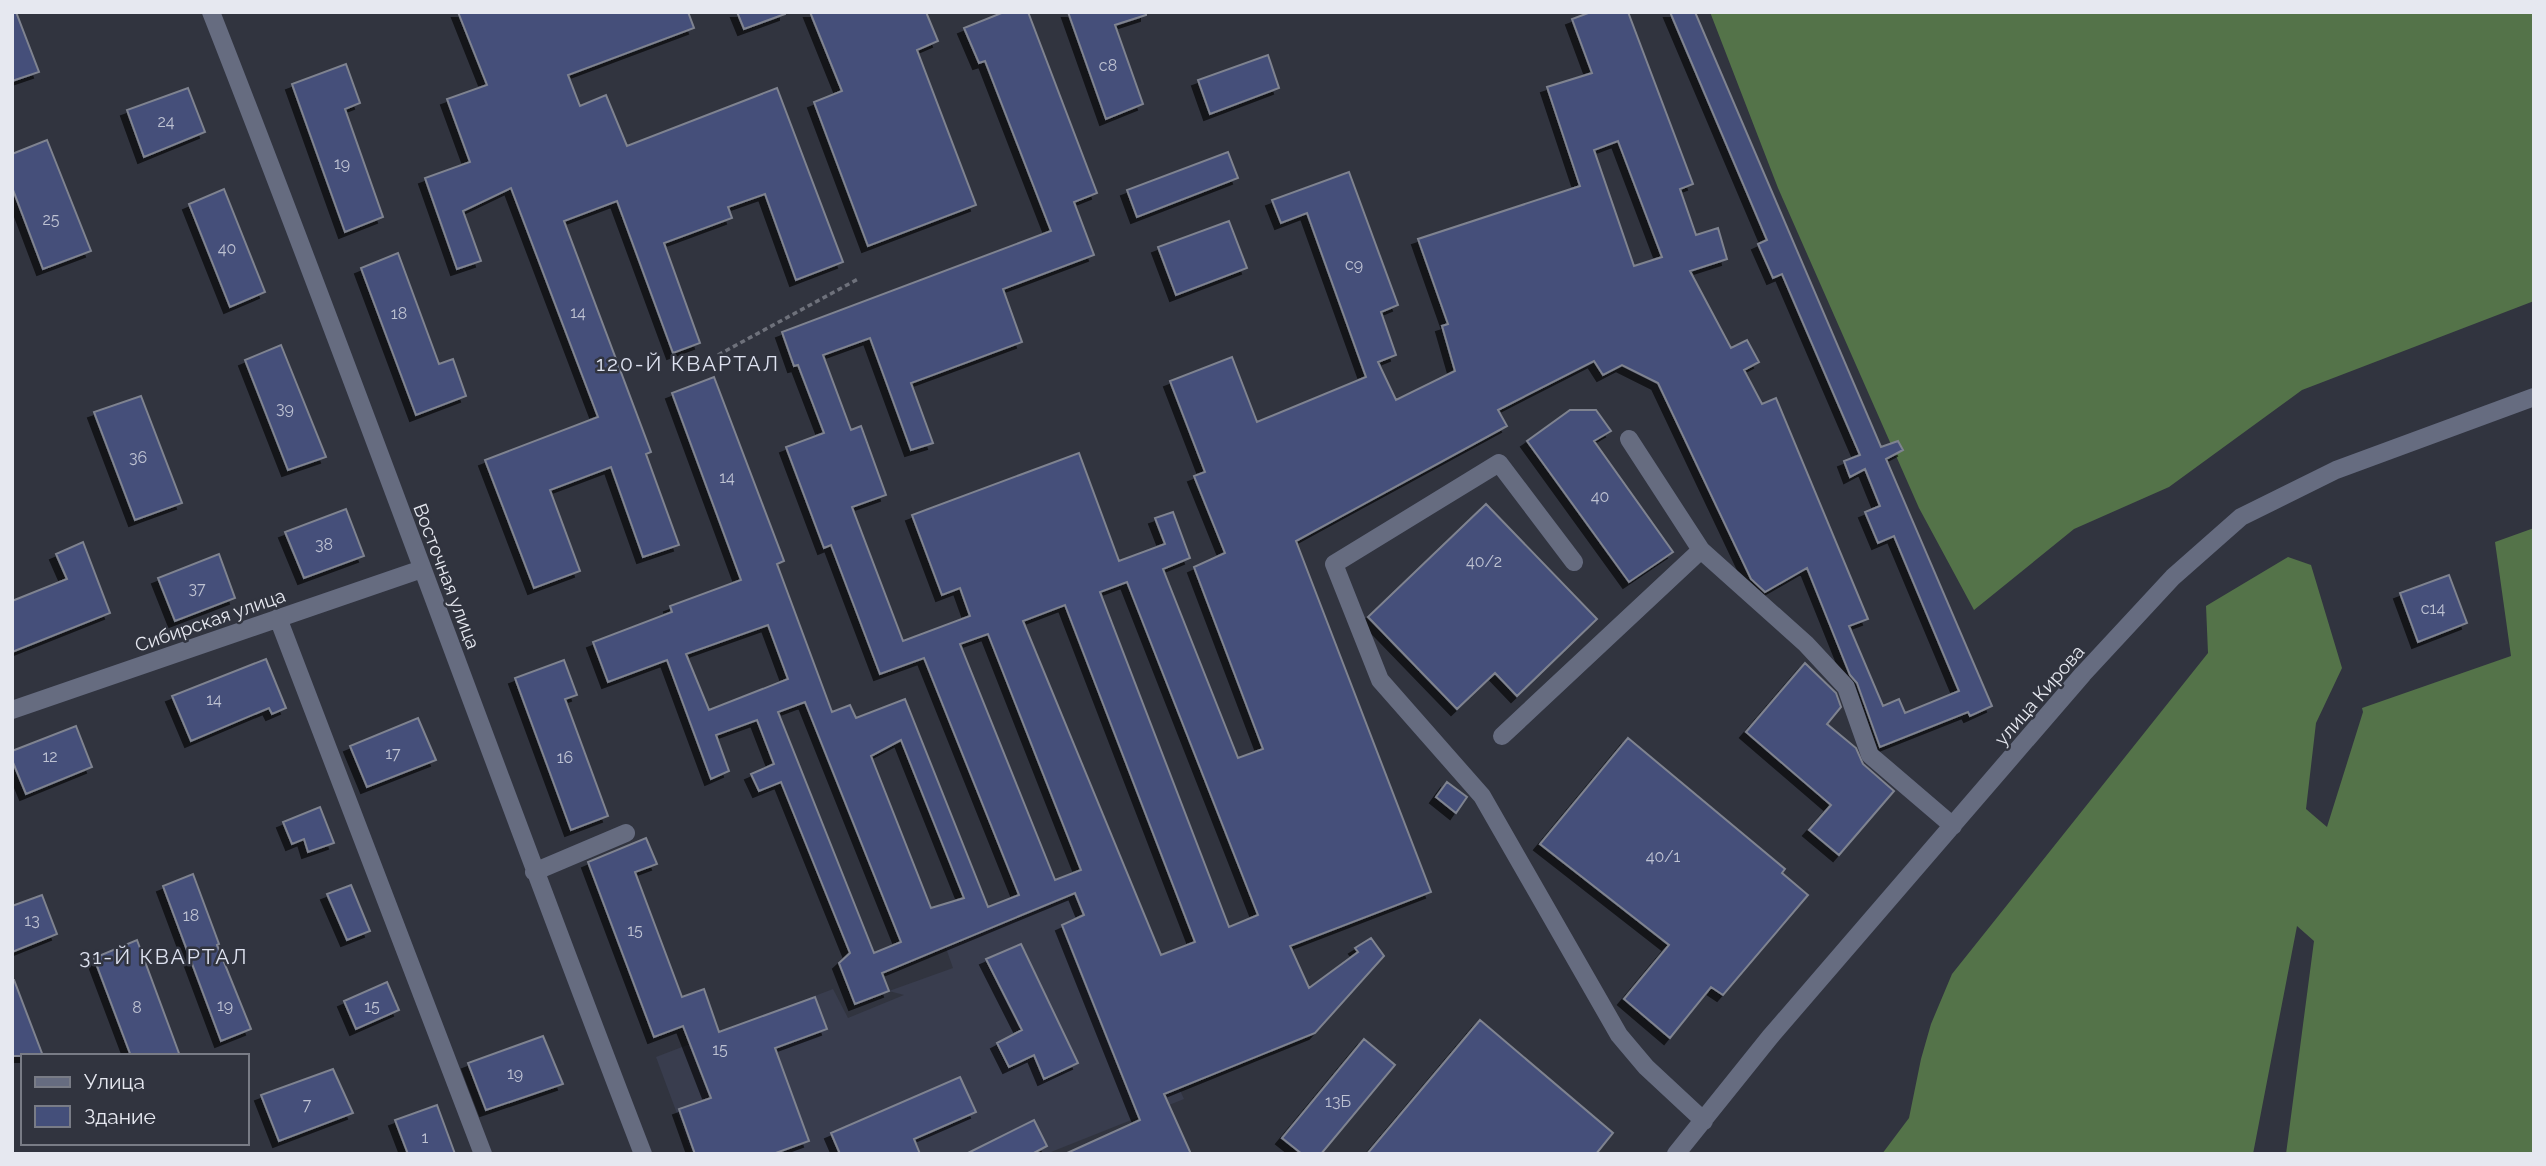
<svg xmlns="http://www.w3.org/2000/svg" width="2546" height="1166" viewBox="0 0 2546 1166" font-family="Raleway,sans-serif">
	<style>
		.built { fill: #393d4e }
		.forest { fill: #547349 }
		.building { fill: #444f7a; stroke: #7f8390; stroke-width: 2; fill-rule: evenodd; filter: url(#shadow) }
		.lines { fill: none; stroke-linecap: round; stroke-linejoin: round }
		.path { stroke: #6e717b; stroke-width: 3.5; stroke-dasharray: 5 3.5; stroke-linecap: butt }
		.minor { stroke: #666c80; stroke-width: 18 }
		.labels { text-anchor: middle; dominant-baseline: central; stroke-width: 5; stroke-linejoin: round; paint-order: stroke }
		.number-label { font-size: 16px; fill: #bec2d2 }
		.street-label { font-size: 19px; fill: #e6e8f0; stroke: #31343f }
		.neighbourhood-label { font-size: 21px; letter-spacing: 2px; fill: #dee2f0; stroke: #31343f }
	</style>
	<defs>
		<filter id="shadow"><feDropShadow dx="-6" dy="6" stdDeviation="0" flood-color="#0009"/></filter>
	</defs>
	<rect width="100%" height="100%" fill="#31343f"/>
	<!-- built -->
	<path class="built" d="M1081 870 1184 1099 1046 1154H692L656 1057 833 989 848 1018 904 995 889 991 953 968 939 928Z"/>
	<!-- forest -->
	<path class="forest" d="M1710 12H2534V301L2302 390 2169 487 2074 529 1974 610 1919 508 1778 188Z
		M2534 528V1154H2286L2314 941 2297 926 2253 1154H1882L1909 1118 1921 1059 1931 1024 1952 974 2208 653 2206 606 2288 557 2311 565 2342 668 2316 723 2306 809 2327 827 2363 712 2362 708 2511 656 2495 542Z"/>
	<!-- building -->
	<path class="building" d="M12 12H16L39 72 12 81Z
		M458 12H688L694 28 568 75 580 106 606 95 627 146 777 88 843 262 796 280 765 194 728 207 732 218 664 243 700 343 673 353 617 201 564 221 651 452 646 454 679 545 643 557 611 467 550 490 580 571 534 588 485 460 598 417 511 188 463 211 481 261 457 269 425 178 470 162 447 99 487 85Z
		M737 12H785V14L744 29Z
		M810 12H926L938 41 917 50 976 205 868 246 814 102 842 91Z
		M1004 12H1028L1097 193 1074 202 1094 255 1003 289 1022 342 911 383 933 443 911 450 870 338 823 355 851 430 861 426 886 495 852 507 903 641 970 616 960 588 942 595 912 515 1079 453 1119 561 1165 544 1155 518 1173 512 1190 558 1163 569 1238 758 1263 749 1194 567 1225 553 1194 476 1205 472 1170 381 1232 357 1257 422 1366 377 1307 213 1281 223 1272 200 1349 172 1398 305 1381 312 1396 355 1378 362 1396 400 1455 371 1442 326 1448 324 1418 239 1580 186 1547 87 1592 73 1572 19 1591 12H1628L1693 184 1680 189 1696 235 1718 228 1727 259 1690 271 1731 348 1747 340 1759 362 1744 370 1762 404 1776 398 1868 619 1849 626 1883 706 1899 699 1905 713 1959 691 1894 536 1878 543 1865 512 1880 506 1865 469 1850 477 1844 461 1860 455 1782 274 1773 278 1758 244 1767 240 1670 12H1695L1881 447 1898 441 1903 450 1886 459 1992 706 1970 716 1968 712 1880 747 1857 683 1850 675 1807 568 1765 592 1751 579 1658 383 1622 365 1603 375 1594 361 1498 410 1507 426 1296 541 1431 892 1290 946 1309 988 1358 952 1355 948 1371 938 1384 956 1315 1033 1164 1094 1191 1154H1065L1140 1120 1062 925 1084 915 1075 893 882 973 889 991 855 1004 839 963 850 953 781 782 759 791 751 774 774 764 757 720 716 735 729 771 711 779 667 660 608 682 593 642 672 612 670 606 741 580 672 393 714 377 784 561 777 564 832 712 850 705 856 718 905 699 988 907 1019 895 924 658 880 674 831 545 824 548 786 447 824 433 798 365 794 366 782 332 1051 231 985 61 979 63 964 28ZM1618 141 1662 257 1634 266 1594 150ZM1127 582 1258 915 1229 927 1100 592ZM1065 605 1195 942 1161 955 1023 621ZM768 625 788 679 709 710 686 654ZM988 634 1081 870 1055 880 960 644ZM805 702 901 942 874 953 778 712ZM901 740 964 898 931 908 871 756Z
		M1068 12H1146V15L1115 25 1143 104 1106 119Z
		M1268 55 1279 88 1210 114 1198 80Z
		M346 64 360 103 345 109 383 217 345 232 292 84Z
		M188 88 205 132 144 157 127 110Z
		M47 140 91 251 43 269 12 187V154Z
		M1228 152 1238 178 1137 217 1127 190Z
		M224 189 265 292 230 307 189 204Z
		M1229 221 1247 268 1176 295 1158 247Z
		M398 253 439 364 453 359 466 396 416 415 361 268Z
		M281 345 326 457 288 470 245 360Z
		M141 396 182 503 135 520 94 412Z
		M1570 410H1596L1611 431 1594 441 1673 552 1629 582 1527 441Z
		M1486 504 1597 619 1517 696 1495 673 1457 709 1368 617Z
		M346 509 364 556 304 578 285 532Z
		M83 542 110 613 12 652V601L67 579 56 554Z
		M219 554 235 598 175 621 158 578Z
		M2449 575 2467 623 2418 642 2400 593Z
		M266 659 286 708 272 714 269 708 191 741 172 696Z
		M564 660 577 695 565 699 608 816 571 830 515 678Z
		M1805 663 1836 693 1841 707 1827 724 1856 748 1863 764 1894 791 1839 855 1809 830 1831 805 1746 732Z
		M418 718 436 760 367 787 350 746Z
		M76 726 92 767 26 794 12 760V751Z
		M1628 738 1785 869 1782 873 1808 895 1723 995 1711 987 1670 1038 1624 999 1669 945 1540 844Z
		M1447 782 1467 797 1456 813 1436 797Z
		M320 807 334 843 308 852 304 839 292 844 283 822Z
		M646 838 657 864 635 872 682 997 704 989 719 1032 815 997 827 1029 775 1048 809 1141 773 1154H695L679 1109 711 1098 683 1026 654 1037 588 862Z
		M193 874 219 944 217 945 251 1029 221 1041 163 886Z
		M351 885 370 931 347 940 327 894Z
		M42 895 57 934 12 952V906Z
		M137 940 180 1056H131L94 958Z
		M1021 944 1078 1063 1044 1079 1034 1055 1009 1067 997 1043 1022 1030 986 959Z
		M12 980H14L43 1056H12Z
		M387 982 399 1010 356 1029 344 1001Z
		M1480 1020 1613 1133 1596 1154H1367Z
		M543 1036 563 1084 486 1110 468 1063Z
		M1364 1039 1395 1065 1321 1154H1302L1282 1138Z
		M333 1069 353 1113 279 1141 261 1095Z
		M960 1077 976 1112 914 1139 920 1154H840L831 1133Z
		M437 1105 455 1154H408L395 1120Z
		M1034 1120 1047 1146 1032 1154H966Z"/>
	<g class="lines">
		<!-- path -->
		<path class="path" d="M718 355 858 279"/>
		<!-- minor -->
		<path class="minor" d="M211 12C360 391 496 774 643 1154
			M1701 550 1806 644 1846 687 1870 755 1953 826
			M1574 562 1499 463 1334 564 1380 680 1482 796 1619 1035 1646 1067 1704 1121
			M278 618 483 1154
			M12 710 422 569
			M1502 736 1701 550 1629 439
			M534 872 626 833
			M1676 1154 1770 1037 2083 674 2173 577 2241 517 2336 470 2534 397"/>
	</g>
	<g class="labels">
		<!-- number labels -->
		<g class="number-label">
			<text x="1108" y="65">с8</text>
			<text x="166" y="121">24</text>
			<text x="342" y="163">19</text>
			<text x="51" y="219">25</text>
			<text x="227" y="248">40</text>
			<text x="1354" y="264">с9</text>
			<text x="578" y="312">14</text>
			<text x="399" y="313">18</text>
			<text x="285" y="408">39</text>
			<text x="138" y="457">36</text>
			<text x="727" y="477">14</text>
			<text x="1600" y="496">40</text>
			<text x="324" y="544">38</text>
			<text x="1484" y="561">40/2</text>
			<text x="197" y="588">37</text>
			<text x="2433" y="608">с14</text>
			<text x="214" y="699">14</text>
			<text x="393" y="753">17</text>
			<text x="50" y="756">12</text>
			<text x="565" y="757">16</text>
			<text x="1663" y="856">40/1</text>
			<text x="191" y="915">18</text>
			<text x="32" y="920">13</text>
			<text x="635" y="930">15</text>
			<text x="225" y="1005">19</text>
			<text x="372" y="1006">15</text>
			<text x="137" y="1007">8</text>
			<text x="720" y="1049">15</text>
			<text x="515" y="1073">19</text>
			<text x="1338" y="1101">13Б</text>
			<text x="307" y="1104">7</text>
			<text x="425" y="1137">1</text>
		</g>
		<!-- street labels -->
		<g class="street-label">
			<text transform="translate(447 576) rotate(69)">Восточная улица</text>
			<text transform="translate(210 620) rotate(-19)">Сибирская улица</text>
			<text transform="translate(2039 695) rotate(-49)">улица Кирова</text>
		</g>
		<!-- neighbourhood labels -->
		<g class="neighbourhood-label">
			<text x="688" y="363">120-Й КВАРТАЛ</text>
			<text x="164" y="956">31-Й КВАРТАЛ</text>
		</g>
	</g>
	<!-- border -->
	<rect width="2546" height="1166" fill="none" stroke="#e6e8f0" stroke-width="28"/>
	<!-- legend -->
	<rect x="21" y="1054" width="228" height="91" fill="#31343f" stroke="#797c86" stroke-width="2"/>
	<rect x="35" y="1077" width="35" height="10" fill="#666c80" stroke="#797c86" stroke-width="2"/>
	<text x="84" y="1089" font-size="21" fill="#e6e8f0">Улица</text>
	<rect x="35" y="1106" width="35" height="21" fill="#444f7a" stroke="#797c86" stroke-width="2"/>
	<text x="84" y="1124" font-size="21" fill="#e6e8f0">Здание</text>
</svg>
